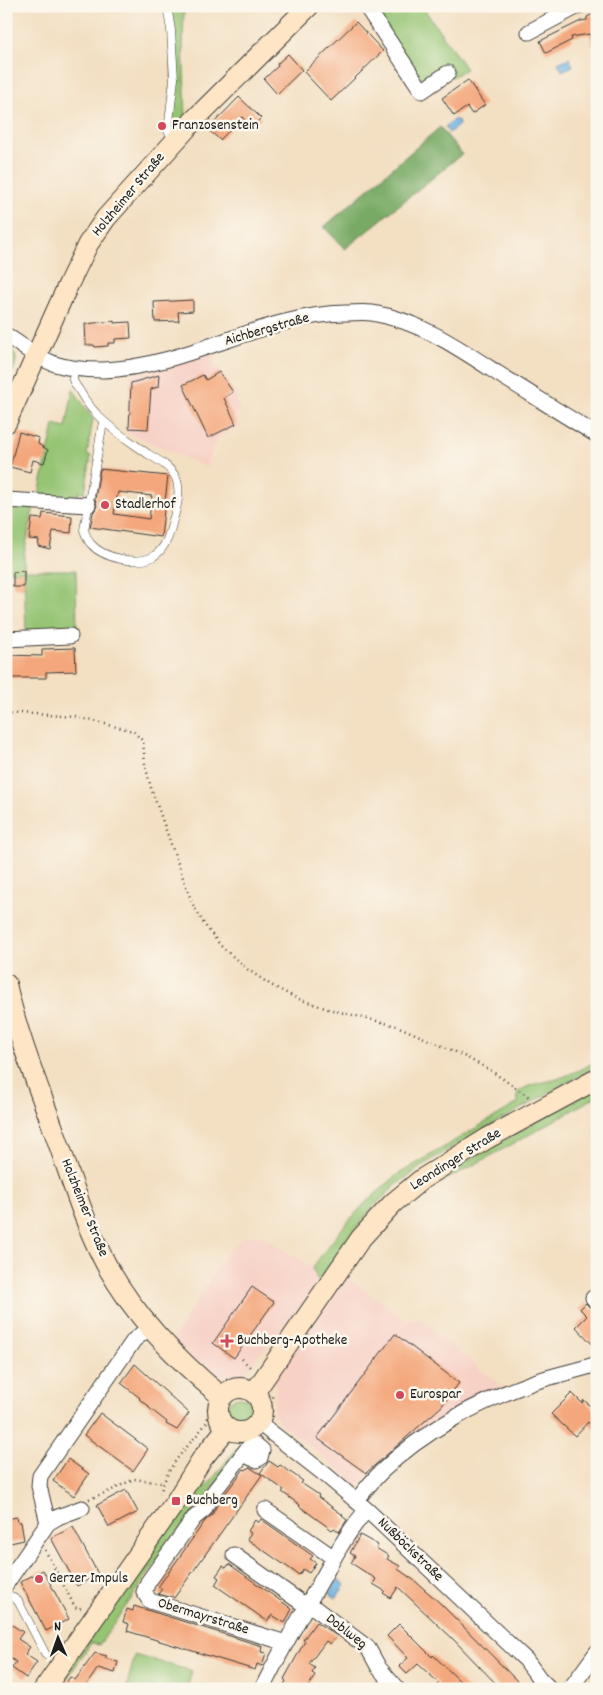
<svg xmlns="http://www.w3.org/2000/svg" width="603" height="1695" viewBox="0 0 603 1695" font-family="Dekko,sans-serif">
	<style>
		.built { fill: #f7d1c6 }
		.green { fill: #95c473; stroke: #587048 }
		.forest { fill: #78aa65; stroke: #4a6340 }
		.water { fill: #70b5e6; stroke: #466881 }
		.building { fill: #f4a77b; fill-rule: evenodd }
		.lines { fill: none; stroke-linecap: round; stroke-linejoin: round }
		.lane-casing { stroke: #3c3935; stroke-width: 9 }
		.street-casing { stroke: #3c3935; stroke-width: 17 }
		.secondary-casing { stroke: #3c3935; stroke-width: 22 }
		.path { stroke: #3c3935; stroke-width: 2.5; stroke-dasharray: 1 4; stroke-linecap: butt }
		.lane { stroke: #fff; stroke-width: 8 }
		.street { stroke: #fff; stroke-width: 15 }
		.secondary { stroke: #fde5c5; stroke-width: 20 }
		.poi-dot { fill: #d1495b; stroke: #fbf7ec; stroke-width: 2 }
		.labels { text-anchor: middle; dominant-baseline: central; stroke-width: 5; stroke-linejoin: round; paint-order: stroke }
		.poi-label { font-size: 15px; fill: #1c1c1c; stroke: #fbf7ec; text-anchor: start }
		.street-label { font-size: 15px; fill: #1c1c1c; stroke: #fbf7ec }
	</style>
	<rect width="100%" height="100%" fill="#fbf7ec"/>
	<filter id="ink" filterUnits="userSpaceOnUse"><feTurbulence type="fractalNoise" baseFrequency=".02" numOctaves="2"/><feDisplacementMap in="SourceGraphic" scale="10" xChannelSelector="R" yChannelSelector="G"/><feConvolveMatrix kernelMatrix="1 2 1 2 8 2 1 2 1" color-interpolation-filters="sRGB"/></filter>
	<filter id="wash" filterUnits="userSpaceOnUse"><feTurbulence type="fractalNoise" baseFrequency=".0096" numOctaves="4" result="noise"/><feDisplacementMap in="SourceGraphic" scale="20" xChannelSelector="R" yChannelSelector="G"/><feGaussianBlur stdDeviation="1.12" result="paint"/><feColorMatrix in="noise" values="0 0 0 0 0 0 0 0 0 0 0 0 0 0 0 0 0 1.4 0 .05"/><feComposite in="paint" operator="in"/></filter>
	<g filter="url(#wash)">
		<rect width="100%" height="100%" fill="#f3dfc2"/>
		<!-- built -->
		<path class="built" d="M215 350 213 361 237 397 236 400 240 410 234 413 240 427 217 438 206 467 127 432 130 375Z
			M261 1235 312 1268 318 1281 295 1314 258 1356 247 1372 239 1375 225 1376 220 1379 191 1361 174 1339 218 1266 230 1250 240 1240 248 1236Z
			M345 1276 407 1321 421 1320 478 1368 503 1386 435 1421 375 1467 355 1489 344 1479 346 1475 280 1423 274 1414V1407L277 1387 274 1382Z"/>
		<!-- green -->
		<path class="green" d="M172 6H184L183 46 186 117 174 130 171 128Z
			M371 6H422L466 69 452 77 420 79Z
			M6 341 11 344 9 347C18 355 17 361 13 371L10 370 7 378 10 380 6 388Z
			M73 389 93 419 87 455 91 456 85 492H79L78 499H38L54 425 66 428Z
			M6 505 34 506 24 554V570H76L77 632 26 635 24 571H6Z
			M597 1061V1066L479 1132 428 1162 396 1185 370 1210 318 1281 312 1268 344 1226 364 1204 397 1175 518 1103 517 1093C531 1082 540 1084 557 1079 571 1074 584 1068 597 1061Z
			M597 1088V1096C540 1129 482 1162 423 1191L440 1176Z
			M227 1410a13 13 0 1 1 26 0a13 13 0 1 1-26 0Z
			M245 1443 202 1503 198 1501 200 1498 196 1495 202 1487 207 1486 236 1449Z
			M199 1504 200 1505 179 1530 99 1645 91 1643 60 1689H55L175 1517 178 1519 185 1509H191L193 1510Z
			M135 1655 192 1671 187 1689H126Z"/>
		<!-- forest -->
		<path class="forest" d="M440 127 462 154 345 249 324 227Z"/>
		<!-- water -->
		<path class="water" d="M569 58 573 66 562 71 558 63Z
			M455 119 457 121 458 120 459 125 449 133 445 127Z
			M338 1580 345 1585 336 1598 329 1593Z"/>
		<g id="blocks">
			<!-- building -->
			<path class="building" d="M597 12V45L592 46 590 34 571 37 572 40 546 53 540 41 581 21 587 20V17Z
				M356 22 383 51 331 101 304 72Z
				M288 54 302 70 277 94 264 79 278 66 277 64Z
				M468 80 485 105 472 114 467 107 454 116 442 98Z
				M239 97 261 118 252 127 242 117 220 140 208 129Z
				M193 300V311L178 312 179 321 155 322 154 302Z
				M114 321V323L130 322 131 338 115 339V343H108V346L95 347 94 345H86L85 324Z
				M219 372 233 392 224 398 236 424 208 438 183 385 203 375 206 380Z
				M159 375 158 387 151 389 148 429 129 428 131 383Z
				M19 432 39 438 38 444 48 450 44 463 33 460 30 472 10 467Z
				M100 469 168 476 161 537 90 527 93 513 97 506 95 499ZM118 492 152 496 149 519 114 514Z
				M43 513 72 516 71 533 53 531 50 549 38 546 39 540 29 539 32 518 42 519Z
				M24 571V587H13V572Z
				M75 648 76 671 46 672V678H6V655L42 656V649Z
				M252 1287 274 1302 234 1358 213 1343Z
				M586 1303 591 1309 597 1311V1349L576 1327 587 1316 580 1309Z
				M395 1334 459 1383 441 1407 366 1473 317 1438Z
				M135 1364 189 1413 177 1430 166 1424 167 1422 148 1407 149 1406 139 1399 140 1398 121 1383Z
				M572 1393 582 1403 584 1400 597 1412V1431L588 1422 575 1436 551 1414Z
				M100 1413 148 1449 133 1471 84 1435Z
				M68 1459 89 1474 74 1496 53 1481Z
				M269 1461 278 1467 280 1465 303 1481 301 1483 319 1495 318 1497 343 1515 342 1516 347 1520 339 1532 334 1528 332 1530 299 1506 300 1505 282 1492 284 1490 260 1473Z
				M249 1467 262 1475 174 1598 171 1596 170 1597 158 1594 162 1589 158 1587 205 1521 212 1515 218 1503 244 1469 246 1470Z
				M126 1490 138 1512 109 1527 97 1505Z
				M17 1517 18 1522H21L24 1540 6 1544V1519Z
				M261 1519 313 1556 310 1559 316 1563 309 1573 303 1569 299 1575 247 1539 251 1533 248 1531 255 1520 258 1523Z
				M73 1527 98 1574 77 1586 51 1538Z
				M360 1535 378 1545 376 1548 389 1556 387 1559 400 1566 398 1569 415 1581 440 1603 525 1689H501L453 1639 398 1587 391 1598 383 1593 385 1591 373 1584 376 1579 351 1563 355 1556 350 1553Z
				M229 1564 292 1609 285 1623 272 1615 267 1621 215 1585 219 1578 216 1576 223 1566 226 1568Z
				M43 1570 69 1619 46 1631 20 1582Z
				M134 1606 262 1646 261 1652 266 1653 262 1666 257 1664 255 1670 127 1631 129 1624 123 1622 127 1609 133 1611Z
				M6 1621 23 1632 18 1639 30 1647 25 1654 37 1662 26 1678 12 1668 16 1662 6 1655Z
				M316 1622 337 1636 330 1644 326 1641 309 1664 315 1668 312 1673 315 1675 307 1689H282L286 1681 284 1679 305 1641 303 1640Z
				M399 1624 432 1657 433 1655 468 1689H433L439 1683 418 1664 407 1674 399 1666 408 1658 387 1636Z
				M95 1653 107 1656 105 1658 118 1662 115 1673 98 1668 85 1687 89 1689H62L70 1677 75 1680Z"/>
		</g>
	</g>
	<g filter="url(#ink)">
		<use href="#blocks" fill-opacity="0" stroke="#3c3935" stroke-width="1"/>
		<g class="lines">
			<!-- lane casing -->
			<g class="lane-casing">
				<path id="lane" d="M167 6 171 30 174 79 168 131 174 140
					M74 369C74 372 73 377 73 380 74 383 77 387 79 390 96 421 120 434 148 454 158 460 171 467 176 478 181 490 177 508 173 520 170 533 166 548 154 556 138 566 103 558 91 544 87 540 86 535 84 530L103 422
					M6 1593 18 1601 46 1655"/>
			</g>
			<!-- street casing -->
			<g class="street-casing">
				<path id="street" d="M366 6 422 91 448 73
					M529 32 578 6
					M6 335C21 345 37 358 55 364 70 369 87 370 103 370 187 367 261 315 345 313 354 313 363 312 372 313 418 320 459 348 497 373 531 394 564 415 597 435
					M6 500 88 505
					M6 639 70 636
					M593 1298 597 1302
					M259 1423 327 1476 367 1510 526 1660 539 1678 550 1689
					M243 1454 256 1460 260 1458 262 1450 256 1445H251L247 1449 212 1494 204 1510 194 1518 148 1582 144 1592 150 1601 286 1643
					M356 1501C364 1491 372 1481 381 1472 423 1431 480 1401 534 1382 555 1375 576 1371 597 1364
					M265 1510 334 1558
					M48 1523 39 1486 40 1476 134 1340 150 1327
					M234 1555 306 1606
					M6 1584 48 1523 58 1517 82 1508
					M308 1603 368 1648 379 1668 397 1689
					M262 1689C281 1649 303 1612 325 1574 337 1552 350 1528 367 1510
					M570 1689 597 1652"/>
			</g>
			<!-- secondary casing -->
			<g class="secondary-casing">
				<path id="secondary" d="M6 423 69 283 88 244 106 218 195 119 309 6
					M6 984C17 1033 36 1081 53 1128 70 1174 84 1224 107 1266 136 1318 177 1360 222 1397
					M218 1410a22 22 0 1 1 44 0a22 22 0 1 1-44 0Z
					M254 1393 361 1238 393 1203 422 1179 488 1138 597 1079
					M44 1689 176 1501 202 1459 227 1428"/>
			</g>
			<!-- path -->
			<path class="path" d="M6 445 9 437
				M6 712 77 717 133 731 143 741 145 764 151 788 192 903 204 924 221 946 247 969 271 985 296 998 328 1009 397 1026 458 1053 490 1070 529 1097
				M242 1359 252 1369
				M226 1380H235L245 1377
				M273 1417 271 1406 274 1393
				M160 1494C169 1461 188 1448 207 1422L209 1413 207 1405
				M89 1499 110 1491 134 1479 163 1483
				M45 1550 75 1607 79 1609 82 1607"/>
			<!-- lane -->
			<use href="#lane" class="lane"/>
			<!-- street -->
			<use href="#street" class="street"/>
			<!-- secondary -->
			<use href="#secondary" class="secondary"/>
		</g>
	</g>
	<!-- markers -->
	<g class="poi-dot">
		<circle cx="162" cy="126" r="5"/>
		<circle cx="105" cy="505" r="5"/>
		<path d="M224.5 1333.5h5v5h5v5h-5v5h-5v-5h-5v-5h5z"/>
		<circle cx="400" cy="1395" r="5"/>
		<rect x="171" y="1496" width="10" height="10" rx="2.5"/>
		<circle cx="39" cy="1579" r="5"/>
	</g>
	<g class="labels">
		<!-- poi labels -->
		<g class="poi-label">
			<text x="172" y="126">Franzosenstein</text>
			<text x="115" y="505">Stadlerhof</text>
			<text x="237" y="1341">Buchberg-Apotheke</text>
			<text x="410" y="1395">Eurospar</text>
			<text x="186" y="1501">Buchberg</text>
			<text x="49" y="1579">Gerzer Impuls</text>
		</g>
		<!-- street labels -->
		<g class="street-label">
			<text transform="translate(129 195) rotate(-50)">Holzheimer Straße</text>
			<text transform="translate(267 330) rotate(-16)">Aichbergstraße</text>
			<text transform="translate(456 1160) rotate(-32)">Leondinger Straße</text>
			<text transform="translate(84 1208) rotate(68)">Holzheimer Straße</text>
			<text transform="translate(410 1550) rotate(44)">Nußböckstraße</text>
			<text transform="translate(203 1617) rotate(17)">Obermayrstraße</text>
			<text transform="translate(346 1632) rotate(38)">Doblweg</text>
		</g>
	</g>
	<!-- margin -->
	<rect width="603" height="1695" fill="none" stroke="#fbf7ec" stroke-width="25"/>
	<!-- north arrow -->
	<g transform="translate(58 1638) rotate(358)" stroke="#fbf7ec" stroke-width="4" paint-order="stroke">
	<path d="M0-4L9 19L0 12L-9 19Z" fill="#1c1c1c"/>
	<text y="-8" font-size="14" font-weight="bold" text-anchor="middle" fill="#1c1c1c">N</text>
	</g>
</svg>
